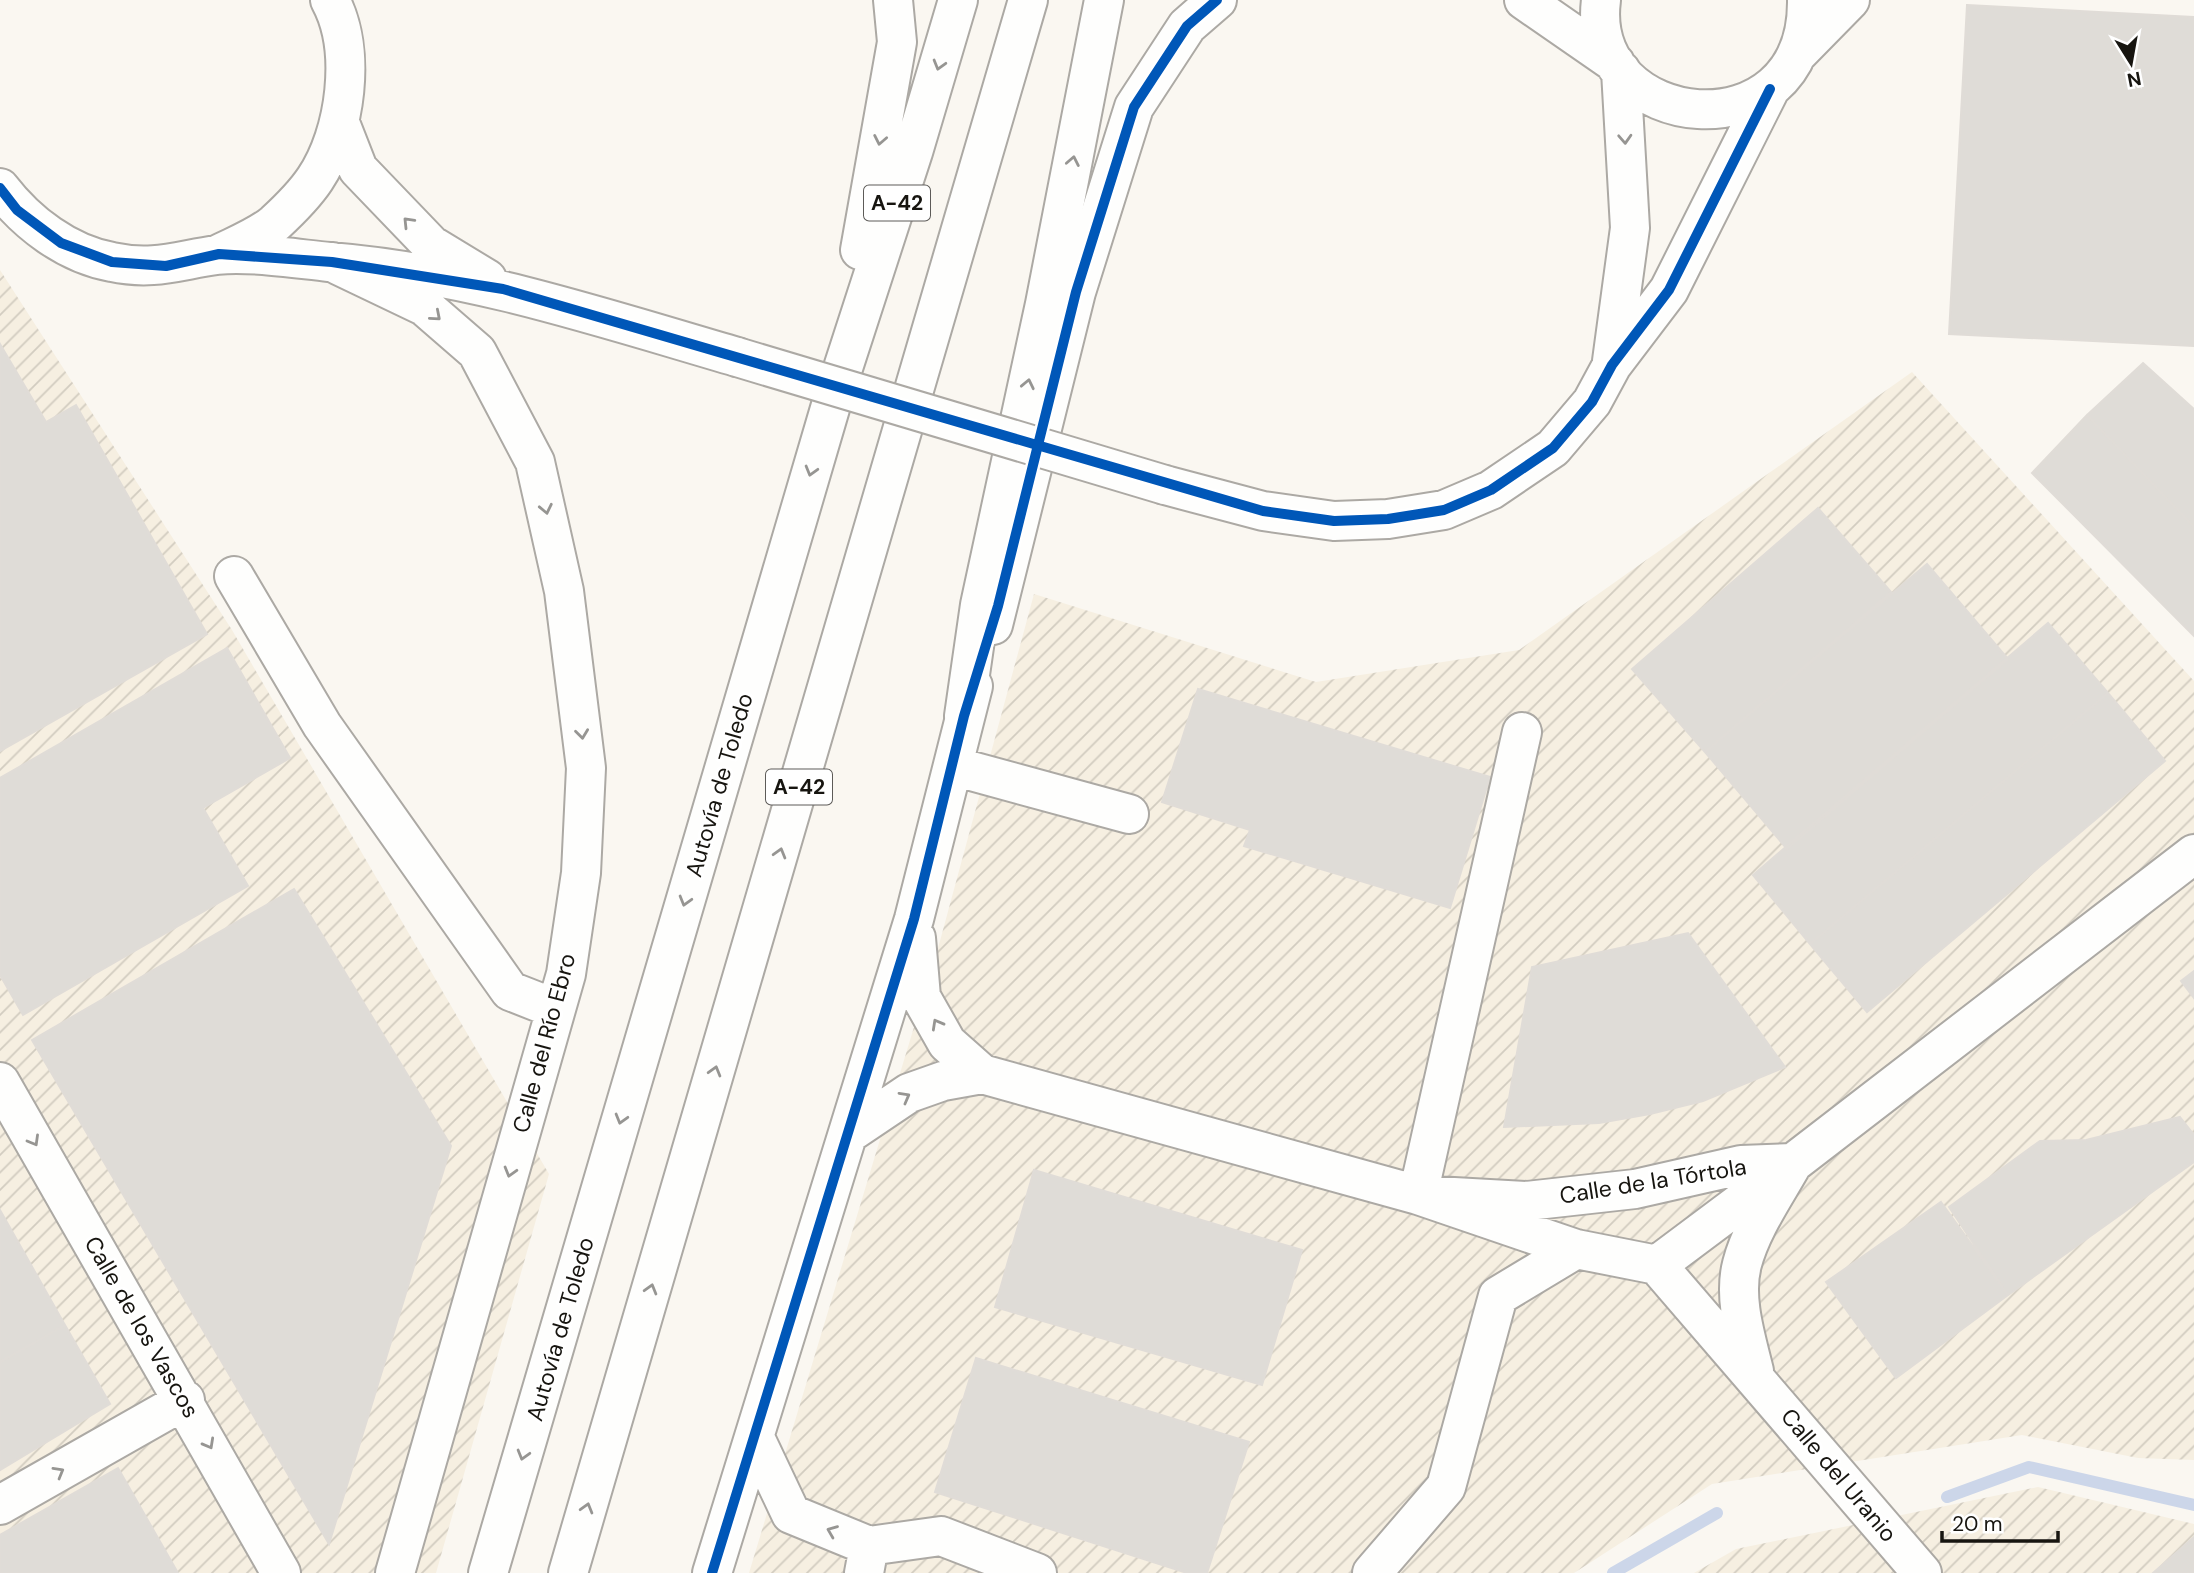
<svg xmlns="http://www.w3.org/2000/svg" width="2194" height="1573" viewBox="0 0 2194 1573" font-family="'DM Sans',sans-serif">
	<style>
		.industrial { fill: url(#industrial-furrows) }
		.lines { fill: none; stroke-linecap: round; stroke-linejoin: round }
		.stream { stroke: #ccd6e9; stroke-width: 12 }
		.building { fill: #dfdcd7; stroke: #e0dcd7; stroke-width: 2 }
		.minor-casing { stroke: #aca9a4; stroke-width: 42 }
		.highway-casing { stroke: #aca9a4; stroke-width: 42 }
		.minor { stroke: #fefefd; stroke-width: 38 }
		.highway { stroke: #fefefd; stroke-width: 38 }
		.minor-bridge-casing { stroke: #aca9a4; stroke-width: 42; stroke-linecap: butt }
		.minor-bridge { stroke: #fefefd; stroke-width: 38 }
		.cycleway-casing { stroke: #fff; stroke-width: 15 }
		.cycleway { stroke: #0057b8; stroke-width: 10 }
		.oneway { stroke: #969592 }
		.labels { text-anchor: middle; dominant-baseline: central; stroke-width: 6; stroke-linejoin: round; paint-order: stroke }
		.shield { fill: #fff; stroke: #5d5b58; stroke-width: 2 }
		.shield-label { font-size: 21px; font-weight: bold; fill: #171510 }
		.street-label { font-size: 23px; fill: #171510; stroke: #fff }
	</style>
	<defs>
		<pattern id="industrial-furrows" width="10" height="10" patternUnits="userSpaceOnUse" patternTransform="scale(1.75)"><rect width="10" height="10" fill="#f6efe1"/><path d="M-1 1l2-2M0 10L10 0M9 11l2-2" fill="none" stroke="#d2ccc0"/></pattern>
	</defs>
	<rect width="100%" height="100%" fill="#faf7f1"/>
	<!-- industrial -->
	<path class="industrial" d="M0 270 232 630 549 1174 436 1573H0Z
		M1912 372 2194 681V1460L2138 1458 2022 1435 1712 1484 1574 1573H749L940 941 1034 594 1316 682 1519 650Z
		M2038 1487 2194 1524V1573H1694L1736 1549Z"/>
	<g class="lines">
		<!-- stream -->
		<path class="stream" d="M1947 1497 2029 1467 2194 1505
			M1613 1573 1717 1513"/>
	</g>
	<!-- building -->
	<path class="building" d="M1967 5 2194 17V346L1949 334Z
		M0 344 46 422 76 405 207 634 0 751Z
		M2143 363 2194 409V527L2087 415Z
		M2087 415 2194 527V636L2032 473Z
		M1818 508 1891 592 1705 752 1632 669Z
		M1927 564 2008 659 1787 849 1705 752Z
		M2048 623 2108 693 1810 944 1753 875Z
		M227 648 290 758 203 808 248 886 23 1015 0 975V778Z
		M1198 689 1490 777 1450 908 1244 846 1250 830 1162 802Z
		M2108 693 2165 761 1867 1012 1810 944Z
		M294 889 451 1146 329 1544 32 1040Z
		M1688 933 1785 1067 1703 1101 1650 1114 1599 1123 1504 1127 1532 967Z
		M2194 971V998L2181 981Z
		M2180 1117 2194 1135V1162L2008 1295 1949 1207 2040 1141 2086 1140Z
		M1034 1170 1302 1250 1262 1385 995 1307Z
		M1941 1202 2008 1295 1896 1378 1826 1282Z
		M0 1210 65 1325 0 1362Z
		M65 1325 110 1404 0 1470V1362Z
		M976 1358 1249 1442 1207 1573H1187L935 1492Z
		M118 1468 178 1573H0V1535Z
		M2194 1537V1573H2153Z"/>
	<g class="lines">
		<!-- minor casing -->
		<g class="minor-casing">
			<path id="minor" d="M1524 0 1615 63
				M1601 0C1584 132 1809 159 1807 0
				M1797 54 1850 0
				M340 123 358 169 431 245 487 279
				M0 188C27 223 67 254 112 262 154 271 179 260 217 255 247 251 298 259 329 262 469 273 603 318 737 357
				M219 254C237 245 260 236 275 223 288 211 305 194 315 179 346 133 357 50 330 0
				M332 262 424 306 477 352 535 462 564 591 586 768 581 873 566 974 395 1573
				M1612 361 1630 228 1621 71
				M1165 485 1263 511 1334 521 1388 519 1444 510 1491 490 1553 448 1592 402 1612 365 1669 290 1770 89
				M234 576 322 725 510 991 556 1009
				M993 625 1076 292 1134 107 1187 26 1217 0
				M1522 732 1418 1195 1576 1249 1657 1265 1922 1573
				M953 766 1129 814
				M916 938 921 997 947 1043 982 1074
				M0 1082 281 1573
				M848 1134 909 1093 943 1081 982 1074 1418 1195 1527 1201 1635 1189 1741 1165 1793 1163 2194 854
				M1657 1265 1780 1173
				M1754 1371C1746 1338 1733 1298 1742 1264 1751 1229 1775 1195 1793 1163
				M755 1438 791 1514 869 1546 864 1573
				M0 1505 185 1400
				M869 1546 941 1536 1037 1573
				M712 1573 914 919 973 686
				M1372 1573 1446 1487 1498 1296 1576 1249"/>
		</g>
		<!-- highway casing -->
		<g class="highway-casing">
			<path id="highway" d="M860 250 897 42 893 0
				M964 716 980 605 1045 304 1104 0
				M488 1573 831 405 913 152 958 0
				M568 1573 1028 0"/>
		</g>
		<!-- minor -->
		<use href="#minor" class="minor"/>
		<!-- highway -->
		<use href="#highway" class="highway"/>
		<!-- minor-bridge casing -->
		<g class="minor-bridge-casing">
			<path id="minor-bridge" d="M737 357 1165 485"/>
		</g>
		<!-- minor-bridge -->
		<use href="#minor-bridge" class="minor-bridge"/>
		<!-- cycleway casing -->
		<g class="cycleway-casing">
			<path id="cycleway" d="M0 188 17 210 61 243 112 262 166 266 219 254 332 262 503 289 1263 511 1334 521 1388 519 1444 510 1491 490 1553 448 1592 402 1612 365 1669 290 1770 89
				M712 1573 914 919 964 716 998 606 1076 292 1134 107 1187 26 1217 0"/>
		</g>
		<!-- cycleway -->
		<use href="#cycleway" class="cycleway"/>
	</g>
	<!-- one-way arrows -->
	<defs><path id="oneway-chevron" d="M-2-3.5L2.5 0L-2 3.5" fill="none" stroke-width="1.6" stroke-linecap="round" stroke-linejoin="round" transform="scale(1.75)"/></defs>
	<g class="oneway">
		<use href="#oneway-chevron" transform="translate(939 65) rotate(106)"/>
		<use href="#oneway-chevron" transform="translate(1625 139) rotate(87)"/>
		<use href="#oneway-chevron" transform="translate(880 140) rotate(101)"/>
		<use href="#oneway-chevron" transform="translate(1073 161) rotate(-79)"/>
		<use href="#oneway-chevron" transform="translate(408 222) rotate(-134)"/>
		<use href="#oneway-chevron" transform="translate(436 316) rotate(41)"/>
		<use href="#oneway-chevron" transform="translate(1028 384) rotate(-78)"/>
		<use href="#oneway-chevron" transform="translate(811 471) rotate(106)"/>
		<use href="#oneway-chevron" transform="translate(546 509) rotate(78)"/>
		<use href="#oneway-chevron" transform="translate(582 734) rotate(83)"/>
		<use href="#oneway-chevron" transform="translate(780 853) rotate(-74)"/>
		<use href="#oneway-chevron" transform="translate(685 901) rotate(106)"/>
		<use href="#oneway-chevron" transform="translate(937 1024) rotate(-119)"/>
		<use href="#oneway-chevron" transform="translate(715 1071) rotate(-74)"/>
		<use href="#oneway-chevron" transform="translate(905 1097) rotate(-29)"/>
		<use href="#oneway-chevron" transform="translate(621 1119) rotate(106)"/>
		<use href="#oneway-chevron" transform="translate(34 1141) rotate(60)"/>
		<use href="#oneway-chevron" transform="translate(510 1172) rotate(106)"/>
		<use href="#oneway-chevron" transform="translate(651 1289) rotate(-74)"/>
		<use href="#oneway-chevron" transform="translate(209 1444) rotate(61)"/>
		<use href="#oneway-chevron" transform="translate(523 1455) rotate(106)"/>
		<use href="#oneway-chevron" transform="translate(59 1472) rotate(-30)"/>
		<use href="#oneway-chevron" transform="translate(587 1508) rotate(-74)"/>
		<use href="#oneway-chevron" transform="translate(832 1531) rotate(-158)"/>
	</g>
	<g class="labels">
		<!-- shield labels -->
		<g class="shield">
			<rect x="864" y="185.5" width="66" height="35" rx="5"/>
			<rect x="766" y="769.5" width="66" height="35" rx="5"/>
		</g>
		<g class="shield-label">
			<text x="897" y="203">A-42</text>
			<text x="799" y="787">A-42</text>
		</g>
		<!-- street labels -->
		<g class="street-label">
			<text transform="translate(719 785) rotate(-74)">Autovía de Toledo</text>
			<text transform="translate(544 1043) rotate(-75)">Calle del Río Ebro</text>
			<text transform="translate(1653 1181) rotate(-9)">Calle de la Tórtola</text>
			<text transform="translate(142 1327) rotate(60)">Calle de los Vascos</text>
			<text transform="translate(560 1329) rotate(-74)">Autovía de Toledo</text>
			<text transform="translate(1839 1475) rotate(50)">Calle del Uranio</text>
		</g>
	</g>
	<!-- north arrow -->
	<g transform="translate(2131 63) rotate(169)" stroke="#ffffff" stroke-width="5" paint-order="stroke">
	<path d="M0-5L12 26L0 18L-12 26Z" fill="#171510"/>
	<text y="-10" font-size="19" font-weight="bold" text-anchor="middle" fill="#171510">N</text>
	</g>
	<!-- scale -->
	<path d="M1942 1531v10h116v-10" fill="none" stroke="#171510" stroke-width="3.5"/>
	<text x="1952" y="1531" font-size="21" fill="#171510" stroke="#ffffff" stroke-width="5" paint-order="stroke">20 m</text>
</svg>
